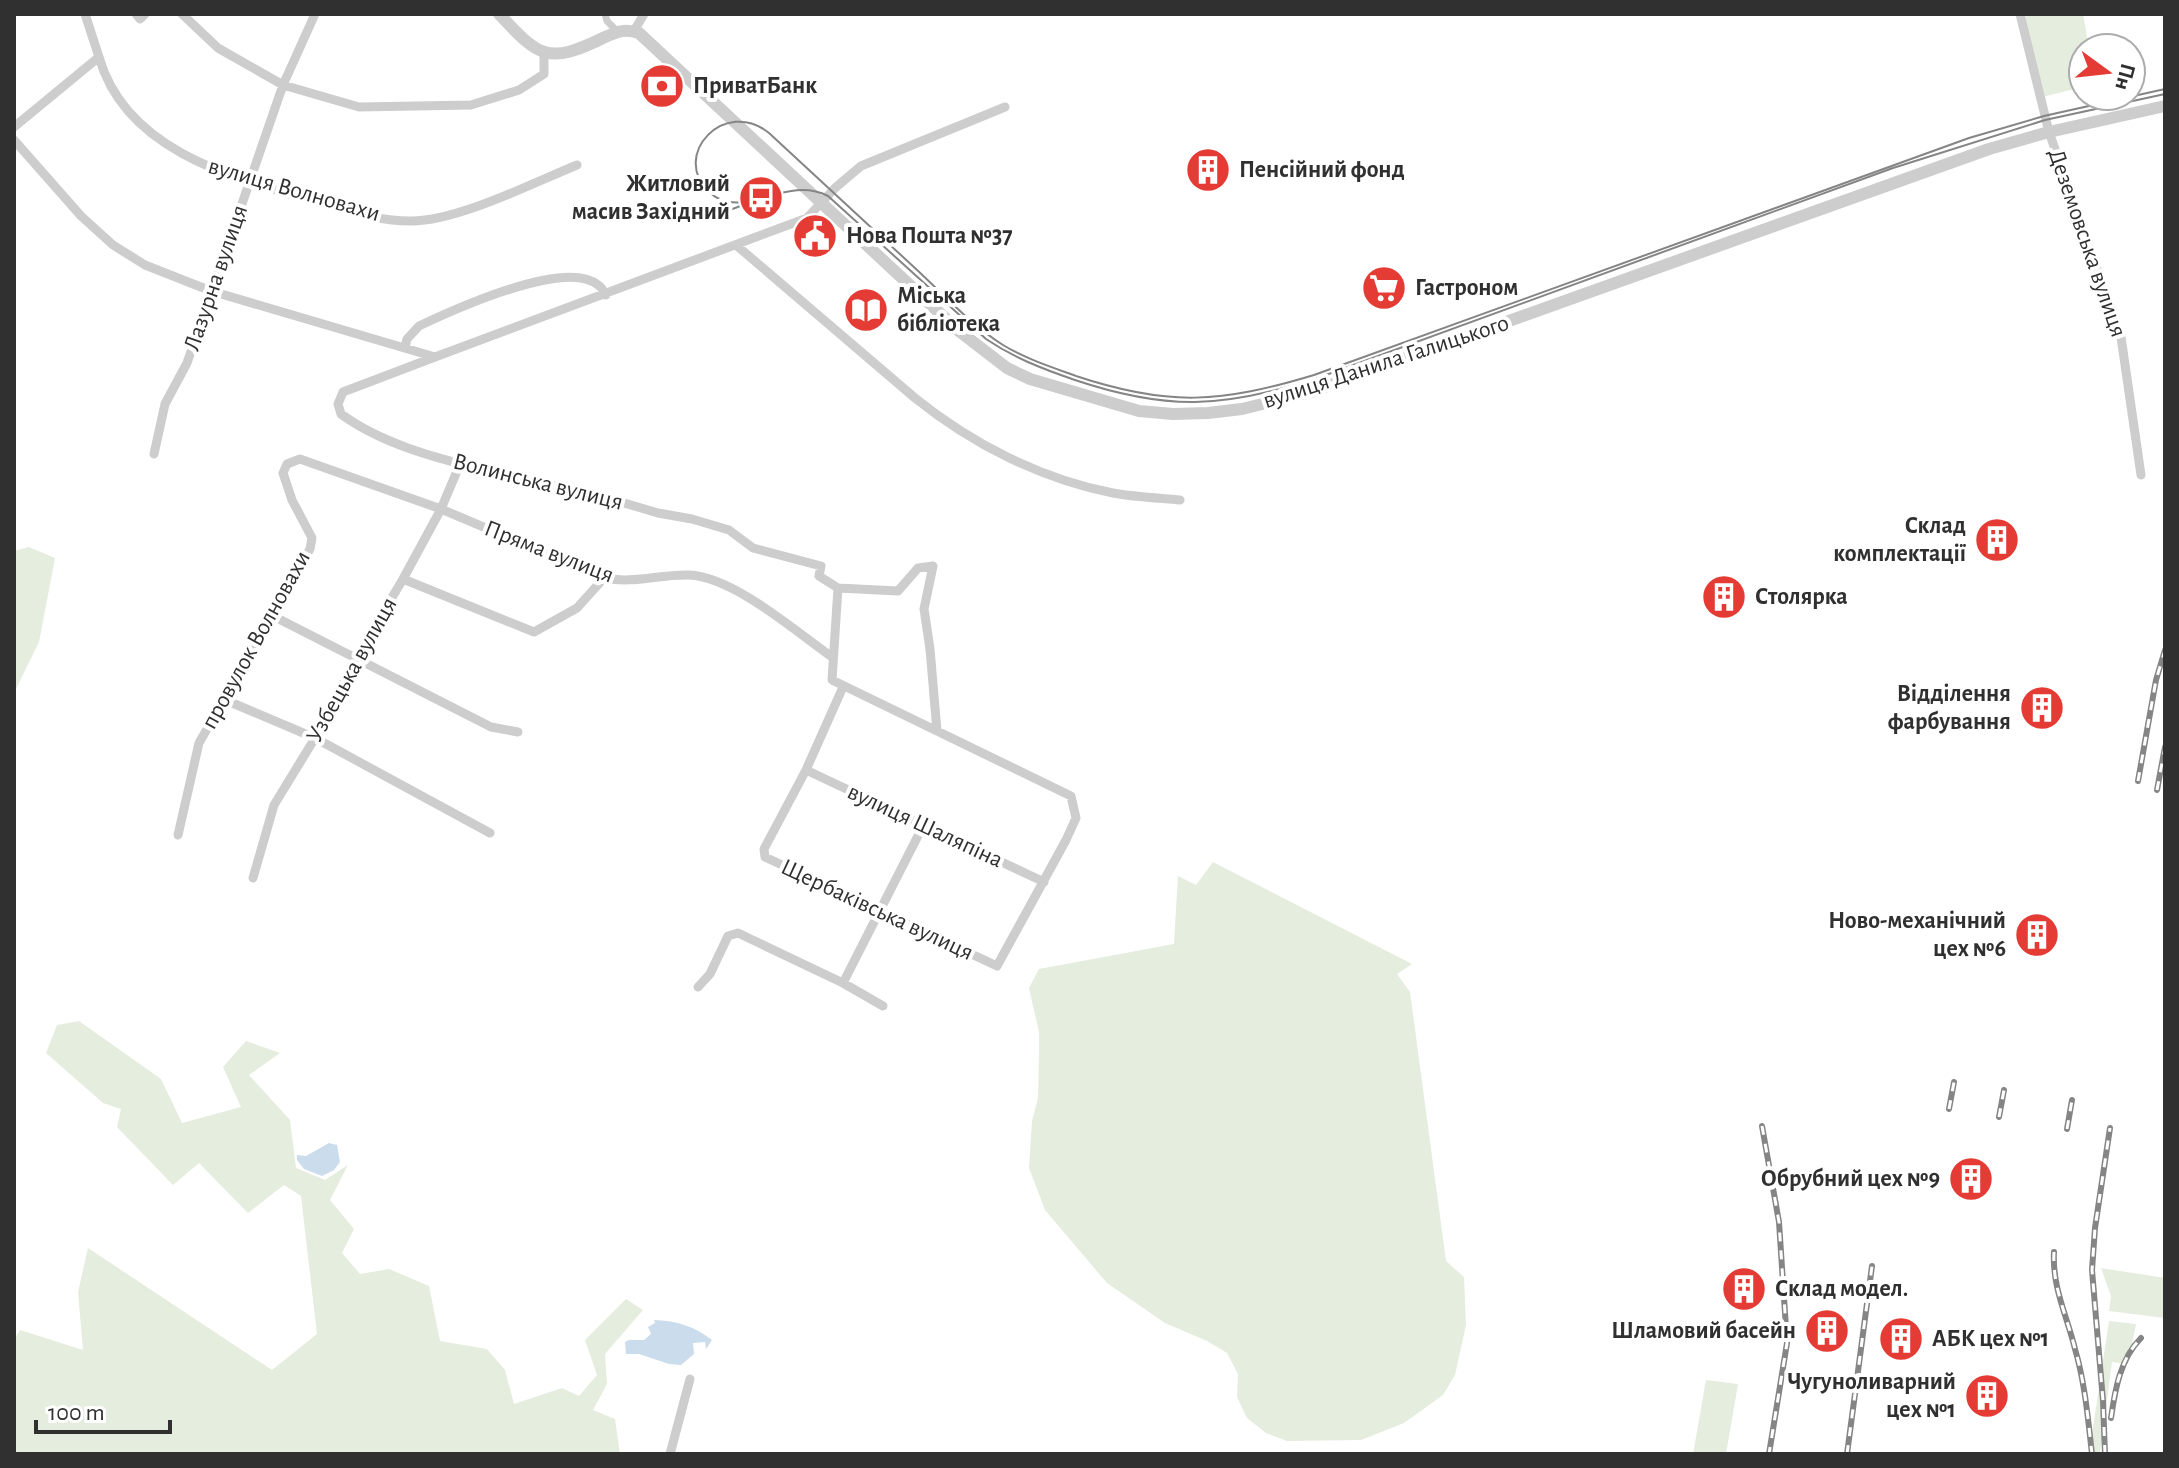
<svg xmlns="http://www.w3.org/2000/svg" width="2179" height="1468" viewBox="0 0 2179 1468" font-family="'Alegreya Sans',sans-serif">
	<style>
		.green { fill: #e5edde }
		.water { fill: #cbdcec }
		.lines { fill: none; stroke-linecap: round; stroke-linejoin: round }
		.pedestrian { stroke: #cdcdcd; stroke-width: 7 }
		.minor { stroke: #cdcdcd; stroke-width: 9 }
		.tertiary { stroke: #cdcdcd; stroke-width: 12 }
		.tram { stroke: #858585; stroke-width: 2 }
		.rail-casing { stroke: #858585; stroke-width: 6 }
		.rail { stroke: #fff; stroke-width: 3; stroke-dasharray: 9; stroke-linecap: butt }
		.labels { text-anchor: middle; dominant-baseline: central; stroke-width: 8; stroke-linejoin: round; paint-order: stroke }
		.poi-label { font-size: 24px; font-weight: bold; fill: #303030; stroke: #fff; text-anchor: start }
		.street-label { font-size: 24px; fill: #303030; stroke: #fff }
	</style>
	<rect width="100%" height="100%" fill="#fff"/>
	<!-- green -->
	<path class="green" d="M2029 14H2083L2089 48H2083V87L2042 97 2025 18Z
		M29 547 55 558 39 642 14 693V551Z
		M1213 862 1412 964 1397 974 1410 992 1446 1261 1464 1277 1466 1325 1455 1375 1443 1395 1404 1423 1361 1440 1287 1441 1266 1433 1247 1418 1237 1397 1238 1374 1227 1353 1207 1341 1165 1323 1107 1283 1045 1210 1029 1168 1032 1121 1038 1098 1039 1054V1032L1029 988 1039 969 1174 944 1178 876 1196 885Z
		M79 1021 161 1079 182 1123 241 1107 223 1067 246 1041 280 1053 249 1075 290 1120 296 1168 325 1180 348 1165 330 1200 354 1229 342 1253 360 1274 389 1269 429 1286 440 1341 487 1349 505 1370 514 1404 562 1388 579 1396 597 1375 585 1340 626 1299 643 1310 605 1354 607 1384 593 1410 615 1419 620 1454H14V1340L20 1330 83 1350 78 1292 88 1248 272 1370 317 1334 301 1196 284 1185 248 1213 199 1163 173 1185 117 1127 121 1109 103 1103 46 1053 57 1025Z
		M2101 1268 2165 1278V1318L2109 1311 2111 1296Z
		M2109 1321 2136 1324 2128 1364 2112 1362 2100 1454H2089Z
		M1706 1380 1738 1384 1726 1454H1693Z"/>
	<!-- water -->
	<path class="water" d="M329 1143 337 1145 340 1162 334 1170 322 1176 304 1169 297 1160V1155L306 1156Z
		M654 1320C677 1321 694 1326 712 1340L706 1349 705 1342 693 1343 694 1354 681 1365 669 1364 639 1354H626L625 1342 629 1340H644L651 1334 648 1327 655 1323Z"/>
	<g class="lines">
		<!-- pedestrian -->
		<path class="pedestrian" d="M605 14 607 21 617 31"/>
		<!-- minor -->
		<path class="minor" d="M136 14 140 19 145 14
			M182 14 218 48 283 85 359 107 471 105 519 90 544 74V53
			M2020 14 2049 132 2121 337 2141 475
			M634 31 644 14
			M99 57C125 149 229 177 310 200 342 209 376 221 410 221 456 222 533 183 577 165
			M14 127 99 57 85 14
			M14 140 81 216 113 245 145 265 211 291 435 357 807 218 835 188 861 166 1005 107
			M736 245 915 398C972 444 1041 479 1113 493 1135 497 1158 498 1180 500
			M405 348 407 339 419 326C453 310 566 258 598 285 602 287 603 291 606 295
			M435 357 343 392 338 404 341 414C386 447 446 460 499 474 522 480 544 487 567 486L658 513 692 519 729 530 753 548 821 566 819 576 838 588
			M154 454 165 404 187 363 283 85 315 14
			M403 579 534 632 577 608 604 578
			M273 616 491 727 518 732
			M843 687 806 770 764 849 765 857 997 966 1066 840 1076 818 1071 796 832 680 838 588 898 591 918 568 933 566 924 609 930 649 937 731
			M223 699 315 738 490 833
			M806 770 1044 882
			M178 835 199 743 310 549 312 538 292 500 283 473 287 464 300 459 441 509 604 578C633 584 660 574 689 575 734 577 795 631 832 657
			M253 878 274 805 315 738 356 658 403 579 441 509 460 464
			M843 983 924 824
			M698 987 710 974 728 936 738 933 843 983 883 1006
			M670 1454 690 1379"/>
		<!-- tertiary -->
		<path class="tertiary" d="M499 14C539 57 548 65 603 38 616 32 624 28 639 33L959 331 1007 368 1030 379 1139 411 1173 414 1208 413 1242 409 1311 392 1989 149 2049 132 2165 106"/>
		<!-- tram -->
		<path class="tram" d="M2165 89 2044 116 1969 138 1314 375C1221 403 1169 407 1076 376 1051 367 1026 359 1003 345 971 325 944 295 916 269 867 224 818 178 769 133 725 97 670 155 709 192 743 223 784 174 828 196L986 339C1014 358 1043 369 1075 380 1167 411 1223 408 1315 379L1893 168 2045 120 2165 94
			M701 221 743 205"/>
		<!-- rail casing -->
		<g class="rail-casing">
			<path id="rail" d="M2138 781 2156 680 2165 650
				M2157 790 2165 747
				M1949 1109 1954 1082
				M1999 1117 2004 1090
				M1762 1126 1779 1222 1787 1343 1769 1454
				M2067 1129 2072 1100
				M2054 1252C2052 1287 2067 1316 2075 1349 2085 1383 2088 1419 2092 1454
				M2111 1418C2115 1390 2120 1359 2141 1338
				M1847 1454 1872 1266
				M2105 1454 2103 1401 2092 1270 2095 1228 2110 1128"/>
		</g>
		<!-- rail -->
		<use href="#rail" class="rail"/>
	</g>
	<!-- icons -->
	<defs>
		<g id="bank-disc" transform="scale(2.3)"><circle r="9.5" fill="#e53b35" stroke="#fff"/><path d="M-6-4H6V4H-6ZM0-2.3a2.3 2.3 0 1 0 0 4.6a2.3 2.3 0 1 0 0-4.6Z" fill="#fff"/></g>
		<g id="building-disc" transform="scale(2.3)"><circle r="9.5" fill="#e53b35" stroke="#fff"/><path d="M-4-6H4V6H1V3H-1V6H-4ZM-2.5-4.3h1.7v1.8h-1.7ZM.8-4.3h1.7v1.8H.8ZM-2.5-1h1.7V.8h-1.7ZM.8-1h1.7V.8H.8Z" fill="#fff"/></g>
		<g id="bus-disc" transform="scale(2.3)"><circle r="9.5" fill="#e53b35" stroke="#fff"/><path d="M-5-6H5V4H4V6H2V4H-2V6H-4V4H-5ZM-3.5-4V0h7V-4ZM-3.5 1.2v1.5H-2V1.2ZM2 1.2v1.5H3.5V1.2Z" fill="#fff"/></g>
		<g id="civic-disc" transform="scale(2.3)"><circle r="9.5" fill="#e53b35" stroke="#fff"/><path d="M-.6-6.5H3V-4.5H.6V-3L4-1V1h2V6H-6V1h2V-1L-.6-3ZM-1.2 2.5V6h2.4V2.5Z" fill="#fff"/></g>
		<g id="supermarket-disc" transform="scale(2.3)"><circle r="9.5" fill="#e53b35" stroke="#fff"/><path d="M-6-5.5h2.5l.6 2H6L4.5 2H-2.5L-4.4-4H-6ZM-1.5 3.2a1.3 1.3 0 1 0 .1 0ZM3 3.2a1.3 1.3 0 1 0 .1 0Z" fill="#fff"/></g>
		<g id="library-disc" transform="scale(2.3)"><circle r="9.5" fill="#e53b35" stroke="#fff"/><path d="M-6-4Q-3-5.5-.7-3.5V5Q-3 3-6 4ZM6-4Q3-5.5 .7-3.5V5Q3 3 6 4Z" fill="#fff"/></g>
	</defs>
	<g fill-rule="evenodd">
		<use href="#bank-disc" x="662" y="86"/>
		<use href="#building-disc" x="1208" y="170"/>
		<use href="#bus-disc" x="761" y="198"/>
		<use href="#civic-disc" x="815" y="236"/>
		<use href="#supermarket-disc" x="1384" y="288"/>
		<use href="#library-disc" x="866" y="310"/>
		<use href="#building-disc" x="1997" y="540"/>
		<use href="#building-disc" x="1724" y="597"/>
		<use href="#building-disc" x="2042" y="708"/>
		<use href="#building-disc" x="2037" y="935"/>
		<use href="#building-disc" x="1971" y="1179"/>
		<use href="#building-disc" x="1744" y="1289"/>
		<use href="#building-disc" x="1827" y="1331"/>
		<use href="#building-disc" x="1901" y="1339"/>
		<use href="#building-disc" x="1987" y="1396"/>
	</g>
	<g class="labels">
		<!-- poi labels -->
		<g class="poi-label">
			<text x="693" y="86">ПриватБанк</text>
			<text x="1239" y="170">Пенсійний фонд</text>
			<text x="730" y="184" text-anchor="end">Житловий<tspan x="730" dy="28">масив Західний</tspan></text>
			<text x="846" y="236">Нова Пошта №37</text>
			<text x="1415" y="288">Гастроном</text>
			<text x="897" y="296">Міська<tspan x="897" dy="28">бібліотека</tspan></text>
			<text x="1966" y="526" text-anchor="end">Склад<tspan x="1966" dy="28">комплектації</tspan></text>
			<text x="1755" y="597">Столярка</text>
			<text x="2011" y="694" text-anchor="end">Відділення<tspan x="2011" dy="28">фарбування</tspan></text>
			<text x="2006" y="921" text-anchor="end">Ново-механічний<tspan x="2006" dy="28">цех №6</tspan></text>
			<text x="1940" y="1179" text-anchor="end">Обрубний цех №9</text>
			<text x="1775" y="1289">Склад модел.</text>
			<text x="1796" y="1331" text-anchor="end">Шламовий басейн</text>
			<text x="1932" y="1339">АБК цех №1</text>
			<text x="1956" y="1382" text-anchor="end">Чугуноливарний<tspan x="1956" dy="28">цех №1</tspan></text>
		</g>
		<!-- street labels -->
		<g class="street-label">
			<text transform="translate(294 190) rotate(16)">вулиця Волновахи</text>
			<text transform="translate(2087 243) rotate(71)">Деземовська вулиця</text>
			<text transform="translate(216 278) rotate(-71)">Лазурна вулиця</text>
			<text transform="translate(1386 362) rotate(-18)">вулиця Данила Галицького</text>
			<text transform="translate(538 482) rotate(14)">Волинська вулиця</text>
			<text transform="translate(549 552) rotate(21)">Пряма вулиця</text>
			<text transform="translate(256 640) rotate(-61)">провулок Волновахи</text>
			<text transform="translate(352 670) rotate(-61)">Узбецька вулиця</text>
			<text transform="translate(925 826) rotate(25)">вулиця Шаляпіна</text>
			<text transform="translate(877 910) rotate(25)">Щербаківська вулиця</text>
		</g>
	</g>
	<!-- border -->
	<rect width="2179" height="1468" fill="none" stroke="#303030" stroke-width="32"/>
	<!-- north arrow -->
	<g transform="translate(2107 72) rotate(105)"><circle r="38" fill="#ffffff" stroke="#acacac" stroke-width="2"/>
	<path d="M0-6L14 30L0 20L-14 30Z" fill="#e53b35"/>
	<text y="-12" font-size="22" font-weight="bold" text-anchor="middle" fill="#303030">Пн</text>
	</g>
	<!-- scale -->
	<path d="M36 1420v12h134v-12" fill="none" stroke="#303030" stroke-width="4"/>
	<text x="48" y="1420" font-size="24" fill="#303030" stroke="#ffffff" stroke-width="6" paint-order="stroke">100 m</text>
</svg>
